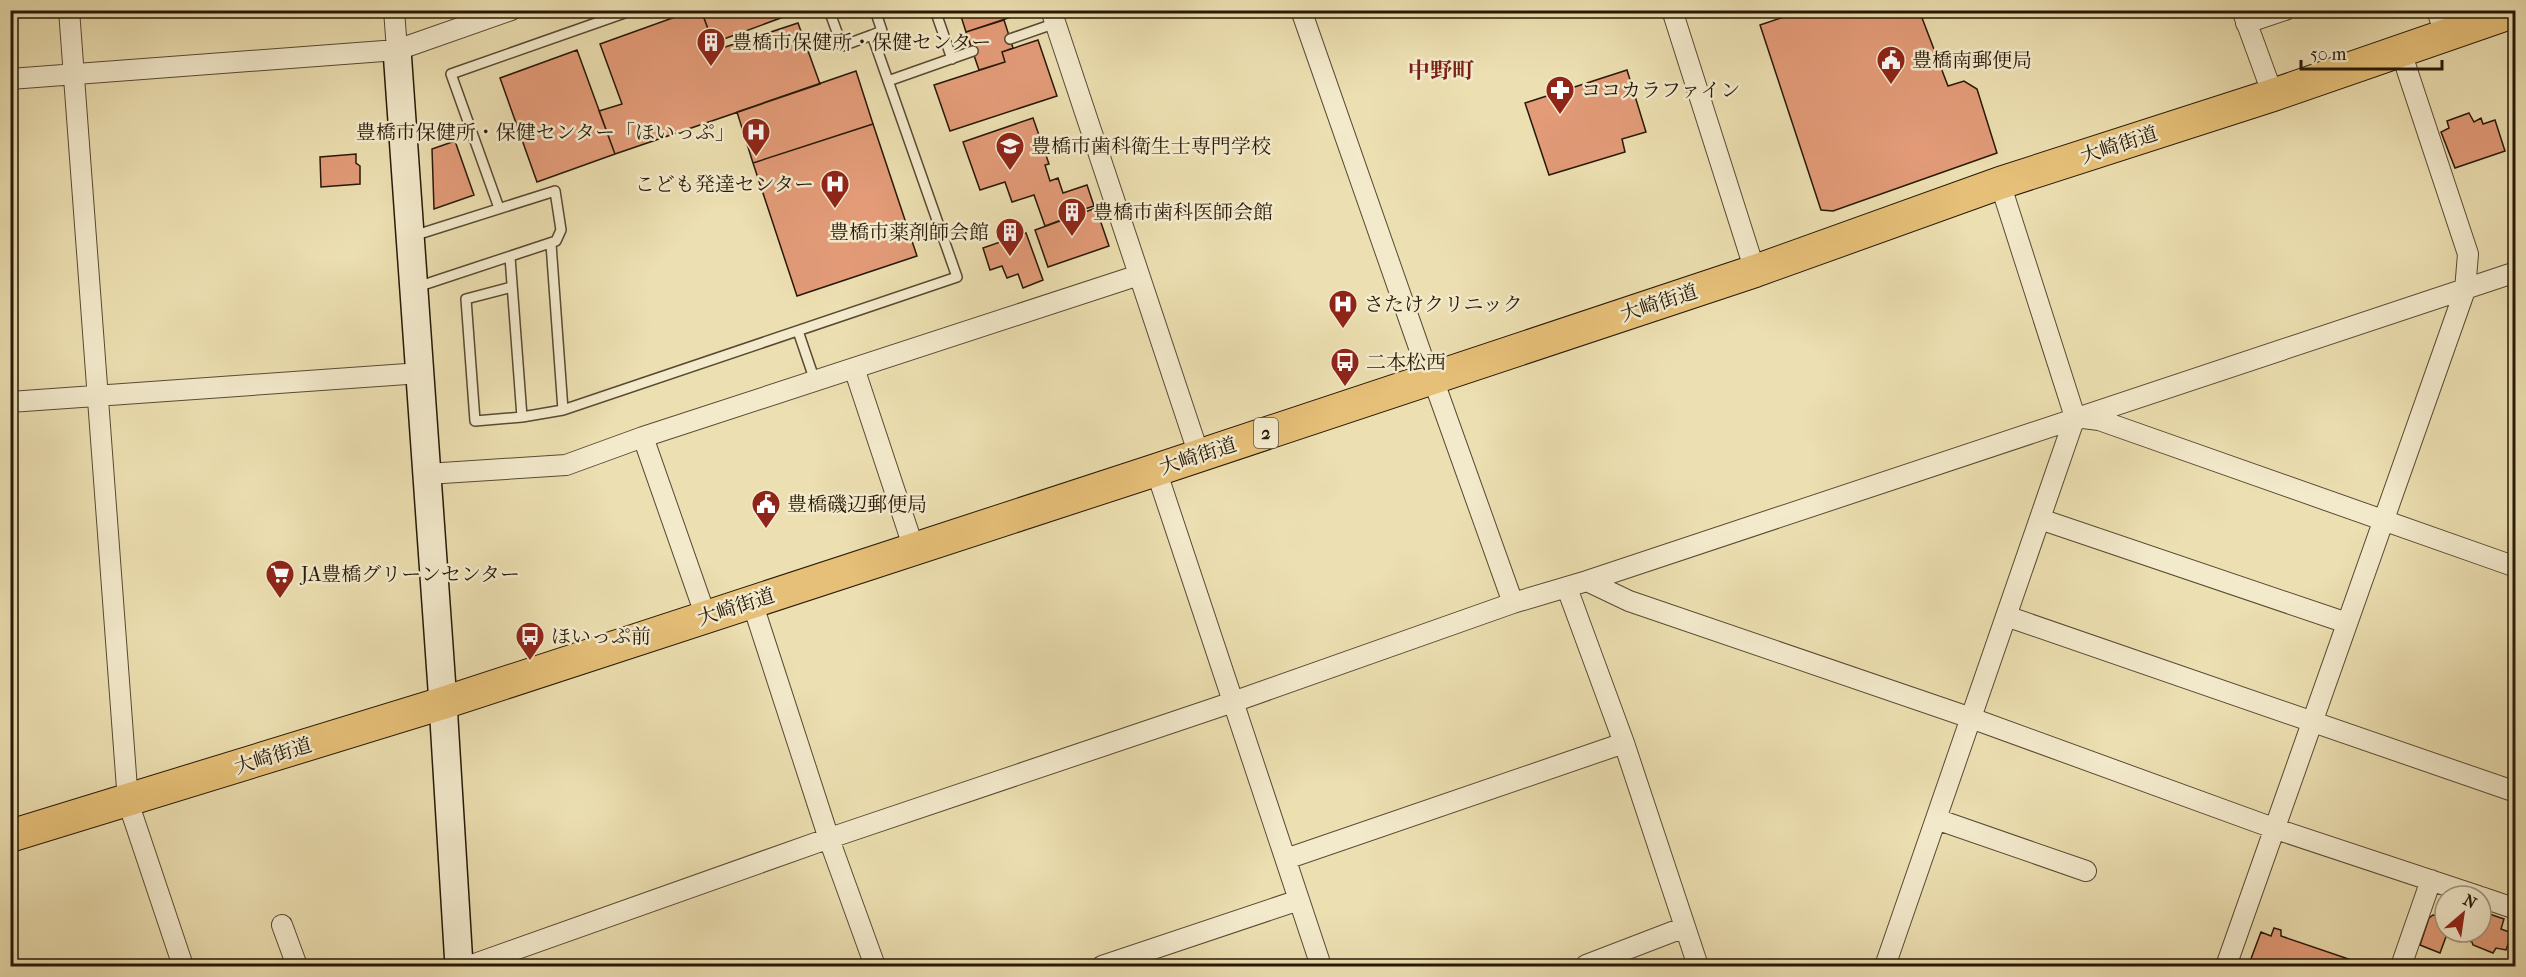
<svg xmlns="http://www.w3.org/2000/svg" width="2526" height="977" viewBox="0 0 2526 977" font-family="'IM FELL French Canon','Noto Serif JP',serif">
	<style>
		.building { fill: #e39b78; stroke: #261807; stroke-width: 1.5 }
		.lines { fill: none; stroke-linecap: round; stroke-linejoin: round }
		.lane-casing { stroke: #584a32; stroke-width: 12 }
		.street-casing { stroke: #584a32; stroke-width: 22 }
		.secondary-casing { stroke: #261807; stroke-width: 30 }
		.primary-casing { stroke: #261807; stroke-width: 34 }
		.lane { stroke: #f3eacc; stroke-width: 9 }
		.street { stroke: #f3eacc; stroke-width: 20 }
		.secondary { stroke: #f3eacc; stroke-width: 27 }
		.primary { stroke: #e6c078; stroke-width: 32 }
		.labels { text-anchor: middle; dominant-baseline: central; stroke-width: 5; stroke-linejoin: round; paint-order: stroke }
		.shield { fill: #f3eacc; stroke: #645742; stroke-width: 1.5 }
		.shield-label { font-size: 18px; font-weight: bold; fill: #261807 }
		.poi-label { font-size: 20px; fill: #261807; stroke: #f3eacc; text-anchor: start }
		.street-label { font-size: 20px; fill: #261807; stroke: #f3eacc }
		.quarter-label { font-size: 22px; font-weight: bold; fill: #7a1f14; stroke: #f3eacc }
	</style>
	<rect width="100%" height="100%" fill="#ecdfb1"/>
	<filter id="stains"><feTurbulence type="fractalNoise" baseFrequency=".00333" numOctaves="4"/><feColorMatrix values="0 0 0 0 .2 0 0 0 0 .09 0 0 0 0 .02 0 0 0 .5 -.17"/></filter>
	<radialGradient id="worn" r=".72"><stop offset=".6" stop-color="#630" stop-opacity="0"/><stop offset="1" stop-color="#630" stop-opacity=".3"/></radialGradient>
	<!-- building -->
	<path class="building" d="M676 10H701L716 50 798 23 820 84 615 154 599 111 622 104 600 44 678 16Z
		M701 10H796L797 12 713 43Z
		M959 10H1029V11L966 32Z
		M1804 10H1919L1948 86 1964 81 1977 89 1997 153 1833 211 1821 210 1760 25Z
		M1004 20 1013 48 1002 52 1005 62 979 70 966 32Z
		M1038 40 1057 96 950 131 934 85 1005 62 1002 52Z
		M577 50 615 154 537 182 500 78Z
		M1627 70 1646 132 1622 139 1625 152 1549 175 1525 103Z
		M856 71 873 124 753 163 737 112Z
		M2469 113 2474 122 2481 118 2483 124 2495 120 2505 151 2455 168 2441 132 2449 128 2447 121Z
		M1033 118 1049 164 1045 165 1050 181 1058 178 1063 193 1087 185 1094 206 1063 216 1064 219 1045 226 1034 195 1012 202 1005 182 980 190 963 142Z
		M873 124 917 256 797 296 753 163Z
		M455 141 474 195 434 209 432 149Z
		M356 154V163L360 166V184L321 187 320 157Z
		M1096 208 1109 246 1048 267 1035 230Z
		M1026 233 1043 280 1023 288 1018 274 1007 278 1002 266 990 270 983 248Z
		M2481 911 2504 919 2501 929 2512 933 2506 950 2496 948 2493 953 2473 945 2472 942 2447 934 2440 953 2420 945 2429 918 2433 915 2445 917V932H2481Z
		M2274 928 2281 930V936L2369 966H2255L2249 964 2261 932 2271 936Z"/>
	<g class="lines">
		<!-- lane casing -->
		<g class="lane-casing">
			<path id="lane" d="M829 10 842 46 872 35
				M935 10 952 59
				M1010 39 1056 23
				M888 81 973 51
				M499 208 451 74 633 10
				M413 236 555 191 561 230 556 241 417 287
				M551 244 563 410 957 277 872 35 882 31 875 10
				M510 257 522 417 563 410
				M512 287 466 299 475 421 522 417
				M798 331 815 381"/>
		</g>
		<!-- street casing -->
		<g class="street-casing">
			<path id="street" d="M69 10 128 802 183 966
				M394 10 397 50
				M1051 10 1199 455
				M1301 10 1423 359 1438 393 1513 603
				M1672 10 1755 271
				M2242 10 2273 95
				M2437 10 2445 35
				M2246 23 2285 10
				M10 79 397 50 511 10
				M2000 183 2075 417
				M854 368 914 549
				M10 402 421 373
				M643 437 706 617
				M1156 470 1321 966
				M427 474 566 465 643 437 1139 275
				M2040 519 2347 623
				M1587 581 2516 272
				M1567 588 1624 743 1698 966
				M752 602 829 839 875 966
				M2006 616 2516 792
				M1936 819 2086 871
				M1286 859 1624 743
				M2481 897 2516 909
				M282 925 297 966
				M1586 965 1685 927
				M469 966 824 840 1233 702 1513 603 1587 581 1629 601 1971 718 2276 829 2478 896
				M1102 966 1299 900
				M1885 966 2075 417 2099 420 2516 567
				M2226 966 2465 290 2468 254 2400 49
				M2401 966 2431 880"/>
		</g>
		<!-- secondary casing -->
		<g class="secondary-casing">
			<path id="secondary" d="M397 50 443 703 459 966"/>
		</g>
		<!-- primary casing -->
		<g class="primary-casing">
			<path id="primary" d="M10 836 443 703 1156 470 1755 271 2000 183 2273 95 2516 11"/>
		</g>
		<!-- lane -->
		<use href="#lane" class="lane"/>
		<!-- street -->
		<use href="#street" class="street"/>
		<!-- secondary -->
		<use href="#secondary" class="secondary"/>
		<!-- primary -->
		<use href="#primary" class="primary"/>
	</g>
	<!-- icons -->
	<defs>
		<g id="building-pin" transform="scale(1.5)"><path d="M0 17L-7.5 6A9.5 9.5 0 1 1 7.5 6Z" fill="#8f2418" stroke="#f3eacc"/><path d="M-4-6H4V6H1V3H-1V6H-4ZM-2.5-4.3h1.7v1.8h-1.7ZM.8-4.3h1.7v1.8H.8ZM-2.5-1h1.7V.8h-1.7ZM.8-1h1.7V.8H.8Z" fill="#fff"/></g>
		<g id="civic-pin" transform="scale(1.5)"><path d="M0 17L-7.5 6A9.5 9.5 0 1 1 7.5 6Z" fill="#8f2418" stroke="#f3eacc"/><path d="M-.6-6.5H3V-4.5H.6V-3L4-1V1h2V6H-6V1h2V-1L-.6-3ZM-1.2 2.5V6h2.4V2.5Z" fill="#fff"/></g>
		<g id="pharmacy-pin" transform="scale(1.5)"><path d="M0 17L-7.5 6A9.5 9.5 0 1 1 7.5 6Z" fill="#8f2418" stroke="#f3eacc"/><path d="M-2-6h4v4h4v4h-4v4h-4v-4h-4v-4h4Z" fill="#fff"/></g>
		<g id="hospital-pin" transform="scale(1.5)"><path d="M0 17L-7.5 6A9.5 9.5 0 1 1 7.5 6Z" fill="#8f2418" stroke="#f3eacc"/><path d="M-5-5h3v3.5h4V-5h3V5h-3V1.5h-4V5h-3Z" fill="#fff"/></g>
		<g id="university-pin" transform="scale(1.5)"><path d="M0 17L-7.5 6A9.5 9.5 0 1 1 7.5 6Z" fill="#8f2418" stroke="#f3eacc"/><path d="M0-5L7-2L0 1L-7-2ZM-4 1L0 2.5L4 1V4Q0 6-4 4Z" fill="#fff"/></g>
		<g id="bus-pin" transform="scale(1.5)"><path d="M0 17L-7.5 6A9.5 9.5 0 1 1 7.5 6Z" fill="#8f2418" stroke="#f3eacc"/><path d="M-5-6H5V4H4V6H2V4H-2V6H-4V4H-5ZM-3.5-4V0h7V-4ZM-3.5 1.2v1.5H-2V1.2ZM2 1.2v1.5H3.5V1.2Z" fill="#fff"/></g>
		<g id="supermarket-pin" transform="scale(1.5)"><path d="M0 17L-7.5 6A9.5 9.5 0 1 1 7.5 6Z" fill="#8f2418" stroke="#f3eacc"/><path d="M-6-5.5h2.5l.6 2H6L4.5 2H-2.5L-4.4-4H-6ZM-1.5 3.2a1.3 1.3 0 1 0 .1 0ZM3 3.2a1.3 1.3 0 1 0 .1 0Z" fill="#fff"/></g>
	</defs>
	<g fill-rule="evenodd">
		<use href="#building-pin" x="711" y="42"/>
		<use href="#civic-pin" x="1891" y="60"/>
		<use href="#pharmacy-pin" x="1560" y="90"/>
		<use href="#hospital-pin" x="756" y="132"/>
		<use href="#university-pin" x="1010" y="146"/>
		<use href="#hospital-pin" x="835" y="184"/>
		<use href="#building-pin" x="1072" y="212"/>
		<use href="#building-pin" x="1010" y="232"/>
		<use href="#hospital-pin" x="1343" y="304"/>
		<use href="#bus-pin" x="1345" y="362"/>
		<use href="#civic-pin" x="766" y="504"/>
		<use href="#supermarket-pin" x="280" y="574"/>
		<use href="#bus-pin" x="530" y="636"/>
	</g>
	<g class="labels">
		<!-- shield labels -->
		<rect class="shield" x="1254" y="418" width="24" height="30" rx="4.5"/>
		<g class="shield-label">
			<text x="1266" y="433">2</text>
		</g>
		<!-- poi labels -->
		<g class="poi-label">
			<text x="732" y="42">豊橋市保健所・保健センター</text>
			<text x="1912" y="60">豊橋南郵便局</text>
			<text x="1581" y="90">ココカラファイン</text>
			<text x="735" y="132" text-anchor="end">豊橋市保健所・保健センター「ほいっぷ」</text>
			<text x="1031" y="146">豊橋市歯科衛生士専門学校</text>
			<text x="814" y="184" text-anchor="end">こども発達センター</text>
			<text x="1093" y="212">豊橋市歯科医師会館</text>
			<text x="989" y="232" text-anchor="end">豊橋市薬剤師会館</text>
			<text x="1364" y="304">さたけクリニック</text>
			<text x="1366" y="362">二本松西</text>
			<text x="787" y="504">豊橋磯辺郵便局</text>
			<text x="301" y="574">JA豊橋グリーンセンター</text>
			<text x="551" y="636">ほいっぷ前</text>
		</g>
		<!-- street labels -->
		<g class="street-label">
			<text transform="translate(2119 145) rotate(-18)">大崎街道</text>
			<text transform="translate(1659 303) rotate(-18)">大崎街道</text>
			<text transform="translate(1198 456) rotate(-18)">大崎街道</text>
			<text transform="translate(736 607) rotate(-18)">大崎街道</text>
			<text transform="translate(273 756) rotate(-17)">大崎街道</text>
		</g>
		<!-- quarter labels -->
		<g class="quarter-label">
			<text x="1441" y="71">中野町</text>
		</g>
	</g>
	<!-- margin -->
	<rect width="2526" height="977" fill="none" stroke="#ecdfb1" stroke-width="36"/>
	<rect x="12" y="12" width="2502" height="953" fill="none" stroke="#261807" stroke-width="3"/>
	<rect x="18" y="18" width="2490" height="941" fill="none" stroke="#261807" stroke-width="1.5"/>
	<!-- north arrow -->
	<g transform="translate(2463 914) rotate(29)"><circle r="28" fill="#f3eacc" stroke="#a1967d" stroke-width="1.5"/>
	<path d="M0-4.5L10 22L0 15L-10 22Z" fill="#8f2418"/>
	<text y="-9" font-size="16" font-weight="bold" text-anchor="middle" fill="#261807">N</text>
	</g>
	<!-- scale -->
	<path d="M2301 60v9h141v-9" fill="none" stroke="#261807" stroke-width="3"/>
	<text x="2310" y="60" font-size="18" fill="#261807" stroke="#f3eacc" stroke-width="4.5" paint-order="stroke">50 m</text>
	<rect width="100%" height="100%" filter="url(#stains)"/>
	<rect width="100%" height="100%" fill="url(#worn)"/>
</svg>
